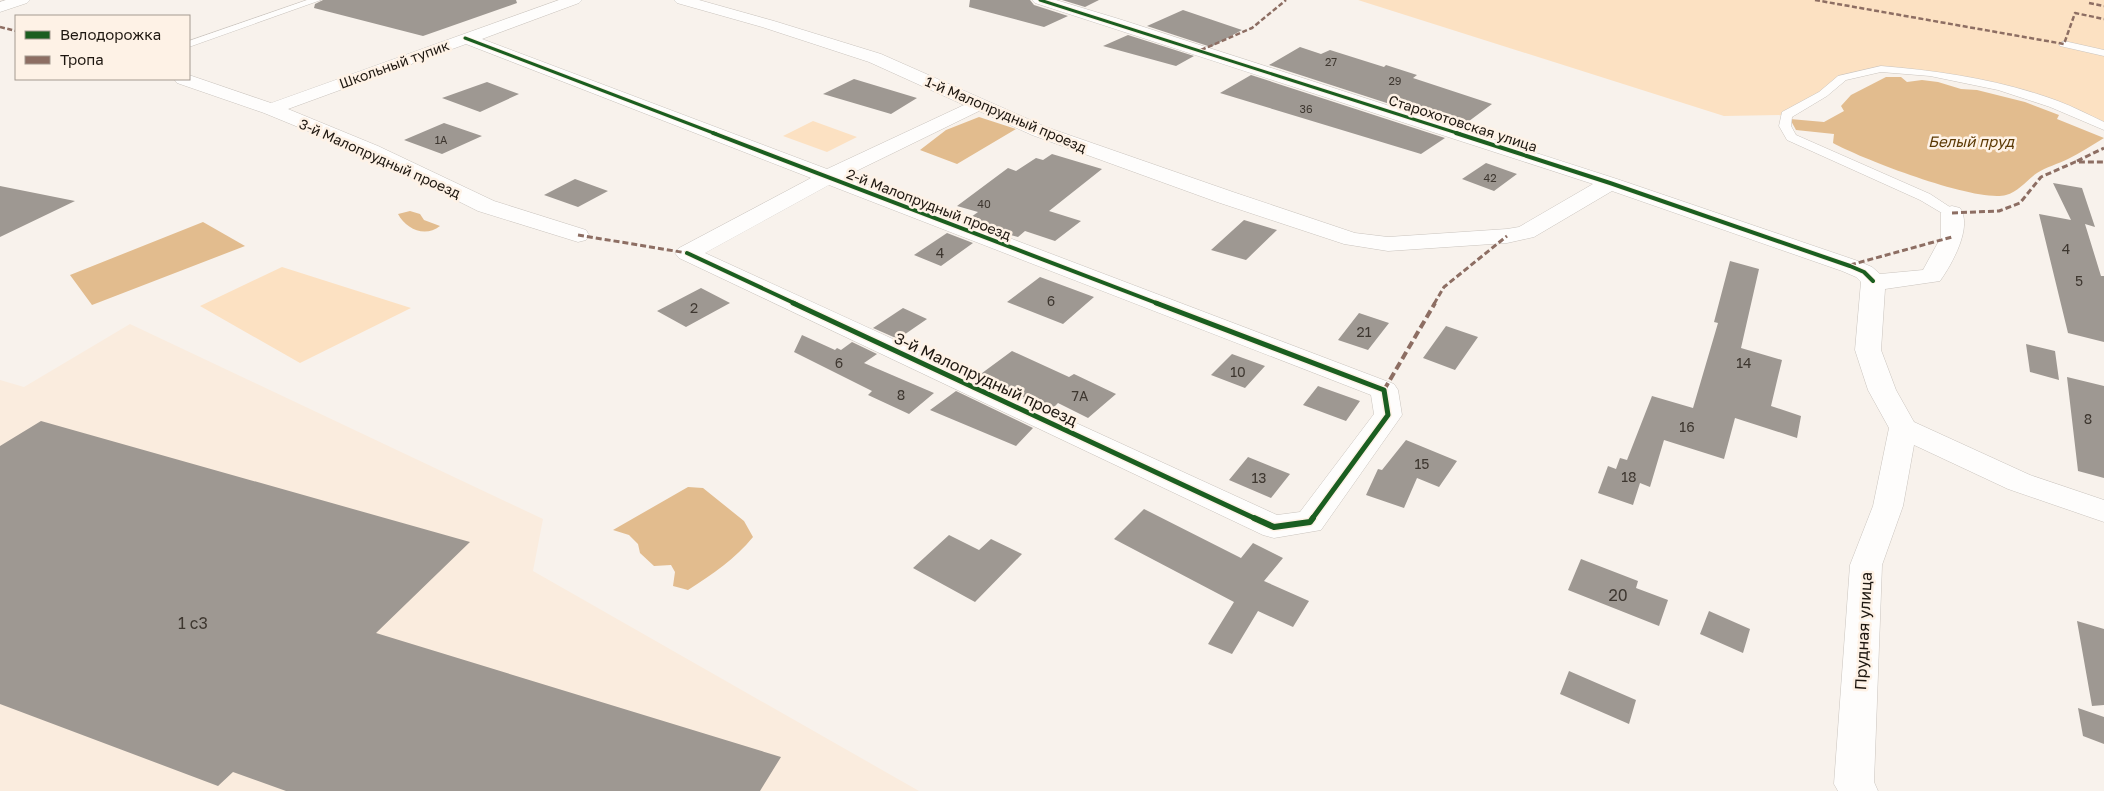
<svg xmlns="http://www.w3.org/2000/svg" width="2104" height="791" viewBox="0 0 2104 791" font-family="'Golos Text',sans-serif">
	<style>
		.built { fill: #faecde }
		.green { fill: #fce1c2 }
		.water { fill: #e2bc8e }
		.building { fill: #9e9892 }
		.lines { fill: none; stroke-linecap: round; stroke-linejoin: round }
		.service-casing { stroke: #cac4be; stroke-width: 1 }
		.minor-casing { stroke: #cac4be; stroke-width: 1 }
		.tertiary-casing { stroke: #cac4be; stroke-width: 1 }
		.service { fill: #fefdfc; fill-rule: evenodd }
		.minor { fill: #fefdfc; fill-rule: evenodd }
		.tertiary { fill: #fefdfc; fill-rule: evenodd }
		.quiet-far2 { stroke: #8d6e63; stroke-width: 2.5; stroke-dasharray: 5 2.5; stroke-linecap: butt }
		.quiet-far1 { stroke: #8d6e63; stroke-width: 3; stroke-dasharray: 6 3; stroke-linecap: butt }
		.quiet { stroke: #8d6e63; stroke-width: 4; stroke-dasharray: 8 4; stroke-linecap: butt }
		.cycleway-far3-casing { stroke: #fef2e6; stroke-width: 5 }
		.cycleway-far2-casing { stroke: #fef2e6; stroke-width: 6 }
		.cycleway-far1-casing { stroke: #fef2e6; stroke-width: 8 }
		.cycleway-casing { stroke: #fef2e6; stroke-width: 9 }
		.cycleway-far3 { stroke: #1b5e20; stroke-width: 3 }
		.cycleway-far2 { stroke: #1b5e20; stroke-width: 4 }
		.cycleway-far1 { stroke: #1b5e20; stroke-width: 5 }
		.cycleway { stroke: #1b5e20; stroke-width: 6 }
		.labels { text-anchor: middle; dominant-baseline: central; stroke-width: 5; stroke-linejoin: round; paint-order: stroke }
		.far-number-label { font-size: 11px; fill: #3e3730 }
		.far-street-label { font-size: 14px; fill: #1e1710; stroke: #fef2e6 }
		.number-label { font-size: 14px; fill: #3e3730 }
		.far-water-label { font-size: 15px; font-style: italic; fill: #5c3a06; stroke: #fef2e6 }
		.street-label { font-size: 16px; fill: #1e1710; stroke: #fef2e6 }
		.near-number-label { font-size: 16px; fill: #3e3730 }
	</style>
	<rect width="100%" height="100%" fill="#f8f2ec"/>
	<!-- built -->
	<path class="built" d="M130 324 543 519 533 571 919 791H0V380L24 387Z"/>
	<!-- green -->
	<path class="green" d="M1358 0H2104V126L2053 104 1930 73 1881 69 1842 78 1786 115 1724 116Z
		M813 121 857 137 827 152 783 136Z
		M282 267 411 308 300 363 200 306Z"/>
	<!-- water -->
	<path class="water" d="M1886 77H1901L1907 82 1922 80 1938 82 1961 89 1977 90 2025 102 2059 115 2057 119 2104 138C2092 145 2080 153 2068 159 2058 164 2046 167 2037 173 2027 180 2018 192 2006 195 1976 203 1862 159 1833 143L1834 134 1796 130 1790 119 1824 122 1844 111 1841 106 1851 95Z
		M979 117 1016 129 957 164 920 150 946 130Z
		M410 211 420 214 424 220 440 226C425 238 406 229 398 214Z
		M203 222 245 246 92 305 70 275Z
		M688 487 703 488 744 521 753 537C735 559 713 574 688 590L673 586 675 572 671 565 654 566 640 553 638 544 629 535 613 530Z"/>
	<!-- building -->
	<path class="building" d="M323 0H516L517 3 423 36 314 8 315 4Z
		M970 0H1030L1034 5 1068 16 1044 27 969 7Z
		M1062 0H1099L1085 7Z
		M1183 10 1242 30 1211 47 1147 26Z
		M1128 35 1194 56 1176 66 1103 46Z
		M1300 47 1321 54 1330 50 1384 67 1386 65 1417 75 1413 78 1492 104 1461 127 1269 65Z
		M1251 75 1445 138 1421 154 1220 93Z
		M854 79 917 98 891 114 823 94Z
		M487 82 519 94 480 112 442 98Z
		M444 123 482 136 442 154 404 140Z
		M1052 154 1102 169 1049 211 1081 221 1055 241 1025 231 1018 237 992 230 967 220 978 212 957 206 1008 168 1016 171 1036 158 1043 160Z
		M1486 163 1517 174 1494 191 1462 179Z
		M575 179 608 191 578 207 544 195Z
		M2053 183 2082 188 2095 227 2085 224 2101 276H2104V342L2068 333 2039 214 2071 220Z
		M0 186 75 201 0 237Z
		M1244 220 1277 230 1246 260 1211 250Z
		M947 233 973 243 941 266 914 255Z
		M1730 261 1759 269 1741 348 1782 360 1771 406 1801 416 1797 438 1735 418 1724 459 1664 440 1650 487 1640 483 1633 505 1598 493 1608 466 1616 469 1620 458 1627 460 1652 396 1693 408 1718 323 1714 322Z
		M1040 277 1094 297 1063 324 1007 302Z
		M701 288 730 303 686 327 657 311Z
		M903 308 927 319 898 339 873 328Z
		M1359 313 1389 323 1368 350 1338 340Z
		M1446 326 1478 337 1455 370 1423 358Z
		M802 335 835 350 837 348 841 350 852 342 877 354 864 363 934 393 909 414 868 395 872 391 794 352Z
		M2026 344 2055 351 2059 380 2030 372Z
		M1012 351 1069 377 1074 374 1116 394 1088 418 1058 403 1051 410 978 376Z
		M1232 354 1265 366 1245 388 1211 375Z
		M2067 377 2104 386V478L2078 471Z
		M1318 386 1360 401 1346 421 1303 405Z
		M956 391 1033 428 1016 446 930 410Z
		M41 421 470 542 376 633 781 757 760 791H286L233 772 218 786 0 704V446Z
		M1406 440 1457 461 1439 487 1417 478 1404 508 1366 495 1378 469 1382 470Z
		M1248 457 1290 474 1271 498 1229 480Z
		M1144 509 1241 558 1253 543 1283 558 1264 581 1309 601 1293 627 1258 611 1232 654 1208 644 1234 602 1114 539Z
		M949 535 979 550 991 539 1022 554 975 602 913 568Z
		M1581 559 1638 581 1636 588 1668 600 1659 626 1568 590Z
		M1709 611 1750 629 1743 653 1700 634Z
		M2077 621 2104 629V705L2092 706Z
		M1569 671 1636 700 1629 724 1560 694Z
		M2078 708 2104 717V744L2083 736Z"/>
	<g class="lines">
		<!-- service casing -->
		<g class="service-casing">
			<path id="service" d="M307 0H321L189 47V41Z
				M2064 41 2104 50V56L2060 46 2059 44Z
				M1881 66C1941 71 2001 80 2058 101 2074 107 2089 115 2104 122V130L2050 107 1998 90 1930 76 1881 72 1846 80 1827 96 1792 117 1791 126 1796 135 1930 194 1959 213 1957 216H1947L1920 200 1787 140 1779 126 1782 112 1819 92 1838 76Z"/>
		</g>
		<!-- minor casing -->
		<g class="minor-casing">
			<path id="minor" d="M559 0H582L579 3 482 39 827 169 964 105 869 62 762 27 677 3 674 0H699L774 21 881 54 1046 127 1233 192 1355 233 1388 237 1507 229 1519 227 1593 184 1035 3 1032 0H1056L1119 19 1617 179 1858 261 1872 267 1880 274 1923 270 1941 237V213L1944 208 1952 206 1960 208C1973 227 1952 264 1940 281L1885 289 1881 350 1896 390 1914 422 2030 475 2104 500V522L2008 489 1914 445 1903 506 1882 565 1874 782 1878 791H1838L1834 784 1850 565 1873 506 1889 428 1868 390 1855 350 1861 282 1856 277 1842 271 1612 191 1534 237 1507 243 1388 251 1344 244 1217 202 1032 135 979 111 846 176 1394 384 1398 390 1402 415 1321 530 1274 538 1263 535 679 258 675 253 679 248 811 178 466 44 288 109 378 146 494 201 586 230 589 235 586 240 578 242 478 211 364 154 264 113 177 83 174 79H189V75L271 103ZM829 185 1371 395 1374 414 1300 512 1277 515 705 253Z"/>
		</g>
		<!-- tertiary casing -->
		<g class="tertiary-casing">
			<path id="tertiary" d="M6 0H30L27 3 0 12V2Z"/>
		</g>
		<!-- service -->
		<use href="#service" class="service"/>
		<!-- minor -->
		<use href="#minor" class="minor"/>
		<!-- tertiary -->
		<use href="#tertiary" class="tertiary"/>
		<!-- quiet-far2 -->
		<path class="quiet-far2" d="M1815 0 2064 44 2075 13 2104 19
			M2089 3 2104 6
			M0 27 16 31
			M1201 50 1252 28 1286 0"/>
		<!-- quiet-far1 -->
		<path class="quiet-far1" d="M2077 161 2104 148
			M1952 213 1999 211 2020 203 2041 177 2075 162H2104
			M578 235 687 253
			M1850 265 1952 237
			M1434 304 1444 287 1507 236"/>
		<!-- quiet -->
		<path class="quiet" d="M1384 390 1435 303"/>
		<!-- cycleway-far3 casing -->
		<g class="cycleway-far3-casing">
			<path id="cycleway-far3" d="M1040 0 1460 134
				M465 38 716 134"/>
		</g>
		<!-- cycleway-far2 casing -->
		<g class="cycleway-far2-casing">
			<path id="cycleway-far2" d="M713 133 1159 304
				M1456 133 1610 183 1850 266 1864 272 1873 281
				M687 253 796 304"/>
		</g>
		<!-- cycleway-far1 casing -->
		<g class="cycleway-far1-casing">
			<path id="cycleway-far1" d="M793 303 1256 519
				M1156 303 1384 390 1388 415 1312 519"/>
		</g>
		<!-- cycleway casing -->
		<g class="cycleway-casing">
			<path id="cycleway" d="M1254 518 1274 527 1310 522 1313 518"/>
		</g>
		<!-- cycleway-far3 -->
		<use href="#cycleway-far3" class="cycleway-far3"/>
		<!-- cycleway-far2 -->
		<use href="#cycleway-far2" class="cycleway-far2"/>
		<!-- cycleway-far1 -->
		<use href="#cycleway-far1" class="cycleway-far1"/>
		<!-- cycleway -->
		<use href="#cycleway" class="cycleway"/>
	</g>
	<g class="labels">
		<!-- far-number labels -->
		<g class="far-number-label">
			<text x="1331" y="61">27</text>
			<text x="1395" y="80">29</text>
			<text x="1306" y="108">36</text>
			<text x="441" y="139">1А</text>
			<text x="1490" y="177">42</text>
			<text x="984" y="203">40</text>
		</g>
		<!-- far-street labels -->
		<g class="far-street-label">
			<text transform="translate(394 64) rotate(-20)">Школьный тупик</text>
			<text transform="translate(1006 114) rotate(23)">1-й Малопрудный проезд</text>
			<text transform="translate(1463 123) rotate(18)">Старохотовская улица</text>
			<text transform="translate(380 158) rotate(24)">3-й Малопрудный проезд</text>
			<text transform="translate(929 204) rotate(21)">2-й Малопрудный проезд</text>
		</g>
		<!-- number labels -->
		<g class="number-label">
			<text x="2066" y="248">4</text>
			<text x="940" y="252">4</text>
			<text x="2079" y="280">5</text>
			<text x="1051" y="300">6</text>
			<text x="694" y="307">2</text>
			<text x="1364" y="331">21</text>
			<text x="839" y="362">6</text>
			<text x="1744" y="362">14</text>
			<text x="1238" y="371">10</text>
			<text x="901" y="394">8</text>
			<text x="1080" y="395">7А</text>
			<text x="2088" y="418">8</text>
			<text x="1687" y="426">16</text>
			<text x="1422" y="463">15</text>
			<text x="1629" y="476">18</text>
			<text x="1259" y="477">13</text>
		</g>
		<!-- far-water labels -->
		<g class="far-water-label">
			<text x="1971" y="141">Белый пруд</text>
		</g>
		<!-- street labels -->
		<g class="street-label">
			<text transform="translate(986 379) rotate(25)">3-й Малопрудный проезд</text>
			<text transform="translate(1863 631) rotate(-87)">Прудная улица</text>
		</g>
		<!-- near-number labels -->
		<g class="near-number-label">
			<text x="1618" y="595">20</text>
			<text x="193" y="623">1 с3</text>
		</g>
	</g>
	<!-- legend -->
	<rect x="15" y="15" width="175" height="65" fill="#fef2e6" stroke="#a49a90"/>
	<rect x="25" y="31" width="25" height="8" fill="#1b5e20" stroke="#a49a90"/>
	<text x="60" y="40" font-size="15" fill="#1e1710">Велодорожка</text>
	<rect x="25" y="56" width="25" height="8" fill="#8d6e63" stroke="#a49a90"/>
	<text x="60" y="65" font-size="15" fill="#1e1710">Тропа</text>
</svg>
